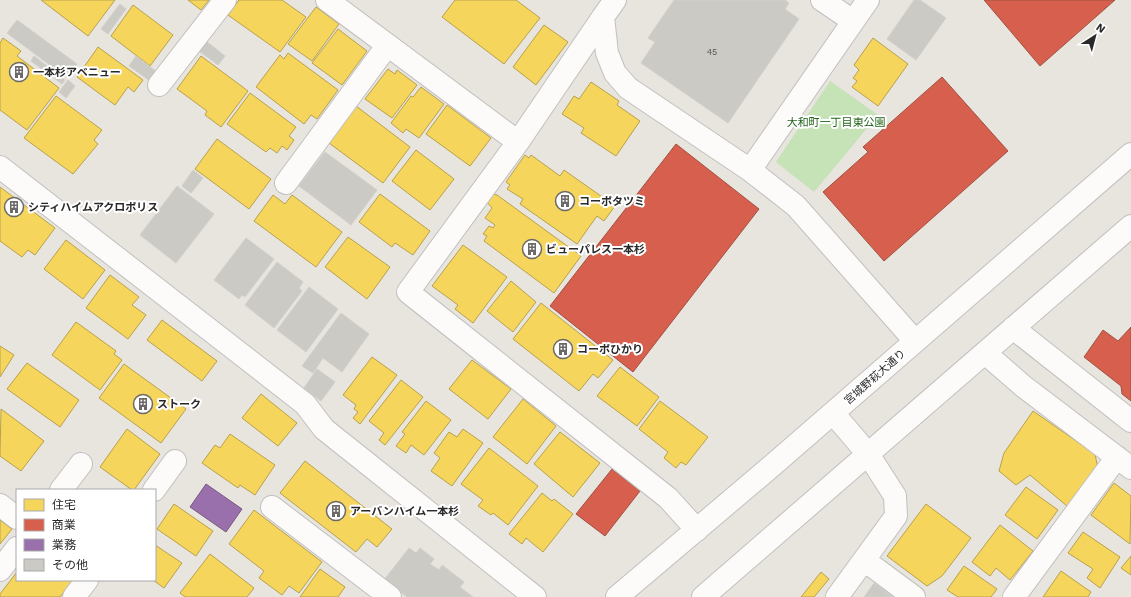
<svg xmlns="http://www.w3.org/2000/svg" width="1131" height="597" viewBox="0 0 1131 597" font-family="'Work Sans','Noto Sans JP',sans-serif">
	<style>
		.green { fill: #c6e2b7 }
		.homes { fill: #f6d55c; stroke: #b8a14d }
		.shops { fill: #d6604d; stroke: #a25042 }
		.offices { fill: #9970ab; stroke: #775b84 }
		.building { fill: #cccac5; stroke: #d2d0cb }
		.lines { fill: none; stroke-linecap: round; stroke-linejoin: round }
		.minor-casing { stroke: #c1c0c0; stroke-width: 24 }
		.minor { stroke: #fcfbfa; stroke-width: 22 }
		.labels { text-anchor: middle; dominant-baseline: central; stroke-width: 4; stroke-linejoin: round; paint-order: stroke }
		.number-label { font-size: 9px; fill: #545352 }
		.poi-label { font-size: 11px; font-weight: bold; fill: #292929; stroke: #fff; text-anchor: start }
		.park-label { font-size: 11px; fill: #23641a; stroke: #fff }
		.street-label { font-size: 11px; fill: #292929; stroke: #fff }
	</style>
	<rect width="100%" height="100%" fill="#e8e4de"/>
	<!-- green -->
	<path class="green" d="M830 81 878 115 814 192 776 162Z"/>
	<!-- homes -->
	<path class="homes" d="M41 0H115L88 36Z
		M188 0H209L201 10Z
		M239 0H282L306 17 280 52 228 15Z
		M455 0H516L540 18 504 64 442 17Z
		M133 5 173 35 150 66 111 36Z
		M316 7 339 24 312 61 288 44Z
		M544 25 568 42 536 85 513 67Z
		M338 29 367 51 342 85 312 63Z
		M3 38 21 51 17 56 59 88 27 130 0 110V43Z
		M873 38 908 64 878 106 852 87 857 81 853 78 859 70 854 65Z
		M98 47 143 80 134 92 128 87 115 105 77 77Z
		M288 53 338 90 317 119 311 115 304 124 256 87 280 55 284 59Z
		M201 56 248 91 221 127 205 115 207 111 177 89Z
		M388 69 395 74 397 70 417 85 392 118 365 99Z
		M591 82 619 101 617 105 640 121 616 156 581 133 584 128 562 114 574 96 579 99Z
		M421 87 444 104 419 138 406 129 403 133 391 123 411 96 413 97Z
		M250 93 296 127 289 136 294 140 287 150 282 146 277 153 270 148 266 152 227 124Z
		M56 96 102 130 94 140 98 144 73 174 24 138Z
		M447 105 491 138 470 166 426 134Z
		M356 106 410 147 383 183 329 143Z
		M217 139 271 179 249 209 195 169Z
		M416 150 454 179 430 210 392 181Z
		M525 155 529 158 531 155 560 176 564 170 615 206 604 221 597 216 577 244 520 204 523 199 507 189 510 185 506 182Z
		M0 187 55 228 35 255 28 250 22 257 0 241Z
		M380 194 430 231 413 255 395 243 392 247 359 222Z
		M492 194 497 195 581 256 554 293 484 241 487 236 483 234 489 226 493 228 495 225 485 218 492 208 486 201Z
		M273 195 285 204 292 195 342 232 316 267 254 221Z
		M348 237 390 267 367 299 325 267Z
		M66 240 105 270 83 299 44 269Z
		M463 245 507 277 473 323 455 309 458 305 432 286Z
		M110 275 139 297 132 305 146 315 128 339 86 308Z
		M511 281 536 302 513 332 487 311Z
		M541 303 613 360 598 378 593 374 579 391 513 339Z
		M162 320 217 361 202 381 147 340Z
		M76 322 116 351 114 354 122 360 100 390 52 355Z
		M0 346 14 355 0 377Z
		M372 357 397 375 360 424 353 418 358 412 354 409 356 405 343 395Z
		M472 360 511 389 488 419 449 389Z
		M27 363 79 400 60 427 7 389Z
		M124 364 186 409 161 443 99 398Z
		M620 367 659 397 637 426 597 396Z
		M401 380 423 397 385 445 379 440 384 433 369 421Z
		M261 394 297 423 278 446 242 418Z
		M523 399 556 426 527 464 493 437Z
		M426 401 451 420 424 455 411 445 406 453 396 446 405 434 402 432Z
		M660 401 708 437 686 465 681 462 676 468 664 458 668 452 639 429Z
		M1 409 44 441 21 471 0 456Z
		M1033 411 1095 454 1098 469 1067 506 1030 475 1016 485 999 471 1004 453Z
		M127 429 160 454 134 490H132L100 467Z
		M463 429 483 443 452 486 431 471 440 458 434 453 449 432 457 437Z
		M560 432 600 463 573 497 534 464Z
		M230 434 275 465 255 495 240 485 238 488 202 463 215 445 220 448Z
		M489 448 538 486 508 525 493 513 491 515 478 506 483 500 461 484Z
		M305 461 392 529 377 547 367 539 356 552 280 493Z
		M1114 483 1131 496 1130 544 1091 515Z
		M1026 487 1058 510 1037 539 1005 515Z
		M542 493 552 501 554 499 573 514 543 552 526 538 522 544 509 534Z
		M174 504 213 531 196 556 157 529Z
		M926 504 971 538 942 576 927 586 887 556Z
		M254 510 322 562 299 593 289 586 282 595 259 578 264 571 229 544Z
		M0 520 12 529 0 544Z
		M1000 525 1033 551 1010 580 996 568 990 576 972 562Z
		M1083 532 1120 557 1100 588 1087 578 1093 569 1068 553Z
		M155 545 182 563 164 588 153 580H155Z
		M210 554 254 588 247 597H185L180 593Z
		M1131 556V575L1121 568Z
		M964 566 997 589 991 597H958L947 590Z
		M320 569 345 587 338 597H300Z
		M1061 571 1091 592 1088 597H1043Z
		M17 572V580H73L60 597H0V594Z
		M821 572 829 579 814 597H801Z"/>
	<!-- shops -->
	<path class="shops" d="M984 0H1115L1040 66Z
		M942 77 1008 151 884 261 823 192 868 152 863 147Z
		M676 144 759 209 633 372 550 306Z
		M1131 327V401L1122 394 1121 386 1084 357 1103 330 1118 341Z
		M612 469 640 491 605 536 576 514Z"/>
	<!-- offices -->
	<path class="offices" d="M206 484 242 509 226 532 190 507Z"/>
	<!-- building -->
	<path class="building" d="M674 0H785L789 3 785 9 799 19 728 123 641 63 655 42 648 38Z
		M914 0H920L946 18 916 60 887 39Z
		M120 4 126 9 108 34 101 29Z
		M17 20 77 64 67 78 7 33Z
		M206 41 225 56 218 65 199 51Z
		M34 56 65 80 62 84 31 61Z
		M136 56 157 72 150 81 129 66Z
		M68 80 75 86 66 98 59 92Z
		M325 152 377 190 351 225 299 186Z
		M193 170 203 178 191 193 182 186Z
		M177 186 214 214 176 263 140 235Z
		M246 238 274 259 245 297 242 295 239 299 214 280Z
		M277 262 303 282 299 288 302 291 274 328 245 305Z
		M309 287 338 309 306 352 277 330Z
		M341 313 369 334 342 372 323 358 313 373 302 366Z
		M317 369 335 382 321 401 304 388Z
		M409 548 416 553 420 548 434 559 430 564 439 570 442 565 464 582 460 587 473 597H407L384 580Z
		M874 583 893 597H864Z"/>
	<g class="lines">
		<!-- minor casing -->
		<g class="minor-casing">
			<path id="minor" d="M327 0 518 142
				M615 0 603 17 607 53 615 73 628 88 750 170 796 206 915 341
				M822 0 853 21
				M603 17 518 142 408 292 668 498 697 530
				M159 85 225 0
				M0 167 305 404 324 429 535 597
				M750 170 868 0
				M286 183 387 46
				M1013 328 1131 421
				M985 353 1023 386 1131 468
				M833 413 868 454 895 496 896 516 837 597
				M61 490 81 464
				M154 490 175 461
				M0 505 17 518
				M272 507 390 597
				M864 560 914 597
				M0 570 17 548
				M74 597 87 580
				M617 597 767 470 1131 154
				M703 597 1131 226
				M1014 597 1117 457"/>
		</g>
		<!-- minor -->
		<use href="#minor" class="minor"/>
	</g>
	<!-- icons -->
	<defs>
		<g id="building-ring" transform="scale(1)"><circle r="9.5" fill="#fff" stroke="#6c6a68" stroke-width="1.5"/><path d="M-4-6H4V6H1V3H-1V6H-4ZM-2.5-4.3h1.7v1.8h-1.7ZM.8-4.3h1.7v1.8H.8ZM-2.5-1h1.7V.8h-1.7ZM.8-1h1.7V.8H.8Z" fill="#6c6a68"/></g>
	</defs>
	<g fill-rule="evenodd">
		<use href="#building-ring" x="19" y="72"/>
		<use href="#building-ring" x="565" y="201"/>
		<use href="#building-ring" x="14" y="207"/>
		<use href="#building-ring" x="532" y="249"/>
		<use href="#building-ring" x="563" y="349"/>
		<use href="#building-ring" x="143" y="404"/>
		<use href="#building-ring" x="336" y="511"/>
	</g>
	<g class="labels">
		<!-- number labels -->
		<g class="number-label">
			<text x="712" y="52">45</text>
		</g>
		<!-- poi labels -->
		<g class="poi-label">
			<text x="33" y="72">一本杉アベニュー</text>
			<text x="579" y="201">コーポタツミ</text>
			<text x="28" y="207">シティハイムアクロポリス</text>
			<text x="546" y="249">ビューパレス一本杉</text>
			<text x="577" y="349">コーポひかり</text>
			<text x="157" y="404">ストーク</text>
			<text x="350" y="511">アーバンハイム一本杉</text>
		</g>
		<!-- park labels -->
		<g class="park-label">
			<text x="836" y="122">大和町一丁目東公園</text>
		</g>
		<!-- street labels -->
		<g class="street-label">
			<text transform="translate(875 377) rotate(-41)">宮城野萩大通り</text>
		</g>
	</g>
	<!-- legend -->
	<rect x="16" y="489" width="140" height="92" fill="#ffffff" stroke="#a9a9a9"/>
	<rect x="24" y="499" width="20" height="12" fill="#f6d55c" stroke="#a9a9a9"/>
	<text x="52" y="509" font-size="12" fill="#292929">住宅</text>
	<rect x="24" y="519" width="20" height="12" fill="#d6604d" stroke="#a9a9a9"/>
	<text x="52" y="529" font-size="12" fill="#292929">商業</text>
	<rect x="24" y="539" width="20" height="12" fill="#9970ab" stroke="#a9a9a9"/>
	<text x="52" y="549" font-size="12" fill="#292929">業務</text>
	<rect x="24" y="559" width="20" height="12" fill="#cccac5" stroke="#a9a9a9"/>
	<text x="52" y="569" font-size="12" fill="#292929">その他</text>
	<!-- north arrow -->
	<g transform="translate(1095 36) rotate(36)" stroke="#ffffff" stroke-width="3" paint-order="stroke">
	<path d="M0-3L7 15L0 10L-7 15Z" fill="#292929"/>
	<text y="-6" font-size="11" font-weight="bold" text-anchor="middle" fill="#292929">N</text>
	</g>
</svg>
